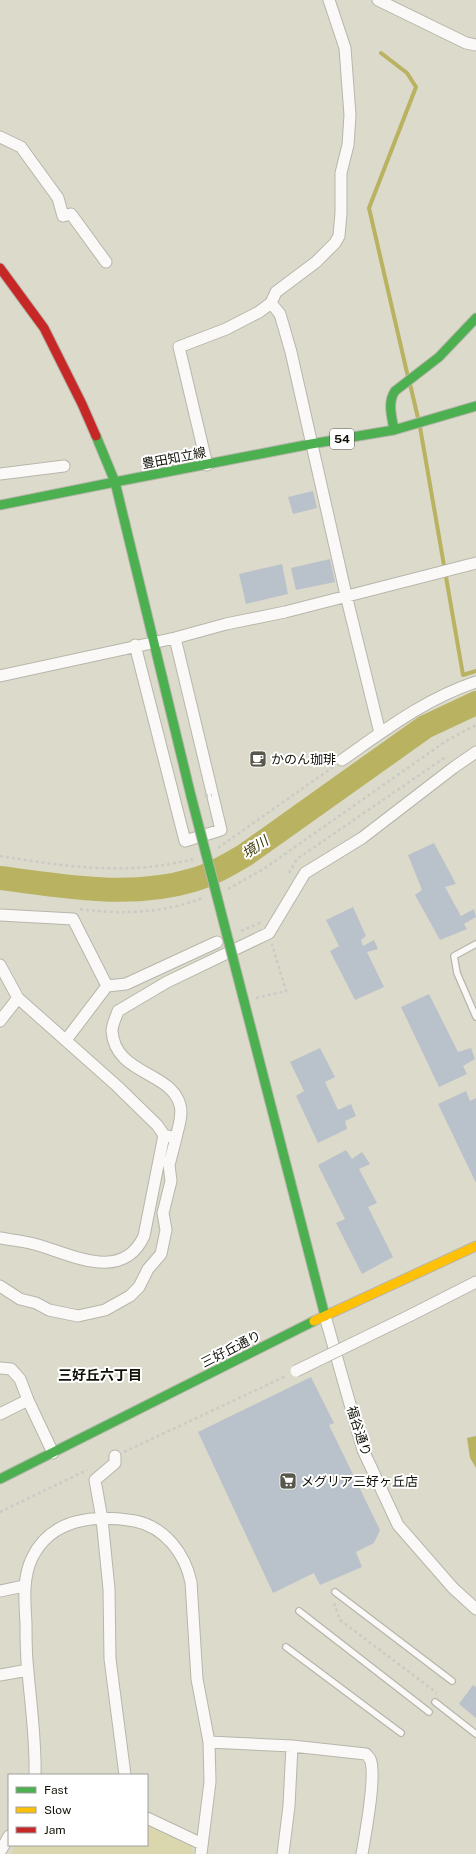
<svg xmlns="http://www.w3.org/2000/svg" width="476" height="1854" viewBox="0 0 476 1854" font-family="'Public Sans','Noto Sans JP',sans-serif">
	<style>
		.green { fill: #dad7ae }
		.water { fill: #b9b261 }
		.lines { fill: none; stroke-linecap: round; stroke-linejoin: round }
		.stream { stroke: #b9b261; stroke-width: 4 }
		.river { stroke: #b9b261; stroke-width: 24 }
		.building { fill: #b9c2ca }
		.lane-casing { stroke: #b7b6ab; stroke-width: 8 }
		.street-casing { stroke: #b7b6ab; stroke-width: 13 }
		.fast-casing { stroke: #b7b6ab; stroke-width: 11 }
		.slow-casing { stroke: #b7b6ab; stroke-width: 11 }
		.jam-casing { stroke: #b7b6ab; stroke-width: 11 }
		.path { stroke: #cbcbc6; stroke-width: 2.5; stroke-dasharray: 3 3; stroke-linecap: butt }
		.lane { stroke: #faf9f7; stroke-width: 5.5 }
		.street { stroke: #faf9f7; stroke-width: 11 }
		.fast { stroke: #4caf50; stroke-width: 9 }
		.slow { stroke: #ffc107; stroke-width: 9 }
		.jam { stroke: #c62828; stroke-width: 9 }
		.street-bridge-casing { stroke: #b7b6ab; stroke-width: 13; stroke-linecap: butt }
		.fast-bridge-casing { stroke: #b7b6ab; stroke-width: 11; stroke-linecap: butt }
		.path-bridge { stroke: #cbcbc6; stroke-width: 2.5; stroke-dasharray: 3 3; stroke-linecap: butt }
		.street-bridge { stroke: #faf9f7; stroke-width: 11 }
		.fast-bridge { stroke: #4caf50; stroke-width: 9 }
		.labels { text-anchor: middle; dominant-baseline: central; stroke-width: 4; stroke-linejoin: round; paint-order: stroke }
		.shield { fill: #fff; stroke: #585851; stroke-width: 1 }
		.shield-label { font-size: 12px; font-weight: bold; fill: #101007 }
		.street-label { font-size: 13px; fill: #101007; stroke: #fff }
		.poi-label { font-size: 13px; fill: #101007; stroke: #fff; text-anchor: start }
		.water-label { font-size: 14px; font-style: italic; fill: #403c0f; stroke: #fff }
		.neighbourhood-label { font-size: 14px; font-weight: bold; fill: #101007; stroke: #fff }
	</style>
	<rect width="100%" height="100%" fill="#dcdacb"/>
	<!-- green -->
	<path class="green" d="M147 1825 192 1846 193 1854H11L15 1845H147Z"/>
	<!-- water -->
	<path class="water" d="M476 1436V1468L470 1458 467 1438Z"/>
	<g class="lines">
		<!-- stream -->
		<path class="stream" d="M381 53 407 73 416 87 369 208 408 377
			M410 384 418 418
			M420 427 463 675 476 671"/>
		<!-- river -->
		<path class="river" d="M0 878C63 886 130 899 193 880 211 875 228 865 245 855L425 727 476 703"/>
	</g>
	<!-- building -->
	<path class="building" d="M313 491 317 508 293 514 288 497Z
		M330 559 335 582 296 590 291 568Z
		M282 564 288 594 246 604 239 574Z
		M434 843 456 884 445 887 461 916 474 909 476 917 464 924 467 929 440 940 415 895 422 890 408 855Z
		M353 907 366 936 361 940 363 946 374 940 378 949 367 952 384 987 355 1000 330 951 339 946 326 920Z
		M429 994 458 1052 471 1048 475 1059 463 1066 467 1074 439 1087 401 1007Z
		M320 1048 335 1077 325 1082 338 1110 351 1104 356 1116 345 1121 347 1129 318 1143 296 1096 304 1091 290 1062Z
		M466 1091 470 1101 476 1098V1183L438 1104Z
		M346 1150 352 1159 362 1152 370 1164 359 1169 377 1203 368 1207 393 1257 362 1274 336 1223 345 1219 318 1165Z
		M311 1377 334 1423 329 1425 380 1530 374 1543 356 1552 362 1567 320 1585 314 1573 273 1593 198 1432Z
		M473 1685 476 1687V1718L459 1704Z"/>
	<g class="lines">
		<!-- lane casing -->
		<g class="lane-casing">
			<path id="lane" d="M476 944 454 956 457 973 476 1017
				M335 1592 452 1681
				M299 1611 429 1712
				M286 1647 401 1733
				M435 1702 476 1734"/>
		</g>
		<!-- street casing -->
		<g class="street-casing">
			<path id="street" d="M378 0 466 43 476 45
				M0 137 21 147 58 198 63 216 71 214 106 262
				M271 303 280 314 291 352 346 595 380 733
				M207 465 179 347 226 329 259 312 271 303 276 292 316 262 335 243 339 236 341 213V173L348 145 350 115 345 48 329 0
				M0 474 64 466
				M135 645 185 841 221 830 175 638
				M0 676 175 638 226 624 285 612 476 563
				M342 760C385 730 425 699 476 682
				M0 915 73 919 107 986
				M0 965 18 998 117 1086 157 1125 164 1135 144 1236C122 1284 69 1253 34 1244 23 1241 11 1240 0 1238
				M0 1021 18 998
				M66 1040 107 986 126 984 217 942
				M164 1135 176 1138C178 1128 183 1115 180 1105 171 1071 115 1075 112 1031 112 1025 116 1017 118 1011L167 982 269 933 305 873 362 838 453 768 476 752
				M0 1286 20 1299 36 1303 49 1310 78 1316 105 1310 130 1296 139 1287 148 1269 161 1254 166 1230 163 1213 171 1181 169 1165 176 1138
				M411 1315 476 1282
				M325 1316 363 1450 398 1525 453 1588 476 1609
				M0 1368 11 1369 20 1379 28 1400 53 1453
				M0 1414 28 1400
				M115 1456V1463L95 1480 102 1519 109 1589 110 1659 125 1775
				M0 1591 24 1586
				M0 1675 28 1670
				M209 1742 292 1746 366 1754C367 1756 369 1757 370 1759 377 1774 365 1836 362 1854
				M35 1775C36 1741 31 1707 28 1672 26 1656 26 1640 26 1624 25 1602 22 1579 32 1558 51 1518 96 1514 135 1521 165 1527 185 1554 191 1582L197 1679 209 1742 210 1782 201 1854
				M147 1818 202 1844
				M0 1852 9 1836
				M283 1854 289 1806 292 1746"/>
		</g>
		<!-- fast casing -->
		<g class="fast-casing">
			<path id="fast" d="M394 430C392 417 387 403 395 391L439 357 476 318
				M96 436 115 482 311 444 394 430 476 406
				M0 505 115 482 191 796
				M244 1001 325 1316
				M0 1479 314 1321"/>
		</g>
		<!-- slow casing -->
		<g class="slow-casing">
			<path id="slow" d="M314 1321 476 1246"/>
		</g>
		<!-- jam casing -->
		<g class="jam-casing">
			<path id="jam" d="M0 268 44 328 82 404 96 436"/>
		</g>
		<!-- path -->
		<path class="path" d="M218 848 333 767
			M0 856C56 865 114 874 170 864 178 862 186 862 193 859
			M289 873 297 859 447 756
			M228 889 265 868 446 741 476 725
			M80 909C122 915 163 913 203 898
			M241 931 262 922
			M256 998 286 991 272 944
			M124 1452 286 1376
			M0 1512 87 1470
			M334 1603 340 1620 437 1693"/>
		<!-- lane -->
		<use href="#lane" class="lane"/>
		<!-- street -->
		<use href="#street" class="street"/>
		<!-- fast -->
		<use href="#fast" class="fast"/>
		<!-- slow -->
		<use href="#slow" class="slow"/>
		<!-- jam -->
		<use href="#jam" class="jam"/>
		<!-- street-bridge casing -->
		<g class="street-bridge-casing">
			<path id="street-bridge" d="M296 1371 411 1315"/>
		</g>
		<!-- fast-bridge casing -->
		<g class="fast-bridge-casing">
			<path id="fast-bridge" d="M191 796 244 1001"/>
		</g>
		<!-- path-bridge -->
		<path class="path-bridge" d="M205 796 212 795"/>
		<!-- street-bridge -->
		<use href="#street-bridge" class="street-bridge"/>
		<!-- fast-bridge -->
		<use href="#fast-bridge" class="fast-bridge"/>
	</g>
	<!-- icons -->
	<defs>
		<g id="cafe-square" transform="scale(0.9)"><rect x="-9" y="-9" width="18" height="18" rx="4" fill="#57574c" stroke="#fff"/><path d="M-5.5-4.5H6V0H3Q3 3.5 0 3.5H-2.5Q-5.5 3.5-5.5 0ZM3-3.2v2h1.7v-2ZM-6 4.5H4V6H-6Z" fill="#fff"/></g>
		<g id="supermarket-square" transform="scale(0.9)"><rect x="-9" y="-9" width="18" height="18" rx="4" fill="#57574c" stroke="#fff"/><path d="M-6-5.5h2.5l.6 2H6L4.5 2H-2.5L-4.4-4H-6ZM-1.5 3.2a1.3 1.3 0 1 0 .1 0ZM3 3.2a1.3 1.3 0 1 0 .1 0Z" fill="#fff"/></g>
	</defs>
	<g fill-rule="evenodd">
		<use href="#cafe-square" x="258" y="759"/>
		<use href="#supermarket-square" x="288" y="1481"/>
	</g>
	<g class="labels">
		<!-- shield labels -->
		<rect class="shield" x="330" y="429" width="24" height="20" rx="3"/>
		<g class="shield-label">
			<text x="342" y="439">54</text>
		</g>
		<!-- street labels -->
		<g class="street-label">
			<text transform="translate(174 458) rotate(-11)">豊田知立線</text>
			<text transform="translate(231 1349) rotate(-27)">三好丘通り</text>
			<text transform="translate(359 1431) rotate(72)">福谷通り</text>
		</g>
		<!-- poi labels -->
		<g class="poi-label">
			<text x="271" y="759">かのん珈琲</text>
			<text x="301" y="1481">メグリア三好ヶ丘店</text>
		</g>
		<!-- water labels -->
		<g class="water-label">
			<text transform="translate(255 847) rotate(-34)">境川</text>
		</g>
		<!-- neighbourhood labels -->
		<g class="neighbourhood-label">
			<text x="100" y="1375">三好丘六丁目</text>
		</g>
	</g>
	<!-- legend -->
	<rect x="8" y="1774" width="140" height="72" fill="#ffffff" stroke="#9f9f9c"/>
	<rect x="16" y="1787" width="20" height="6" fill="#4caf50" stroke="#9f9f9c"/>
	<text x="44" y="1794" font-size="12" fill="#101007">Fast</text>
	<rect x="16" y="1807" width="20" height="6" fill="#ffc107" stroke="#9f9f9c"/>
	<text x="44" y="1814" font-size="12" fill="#101007">Slow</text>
	<rect x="16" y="1827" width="20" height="6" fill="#c62828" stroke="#9f9f9c"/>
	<text x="44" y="1834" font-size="12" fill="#101007">Jam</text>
</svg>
